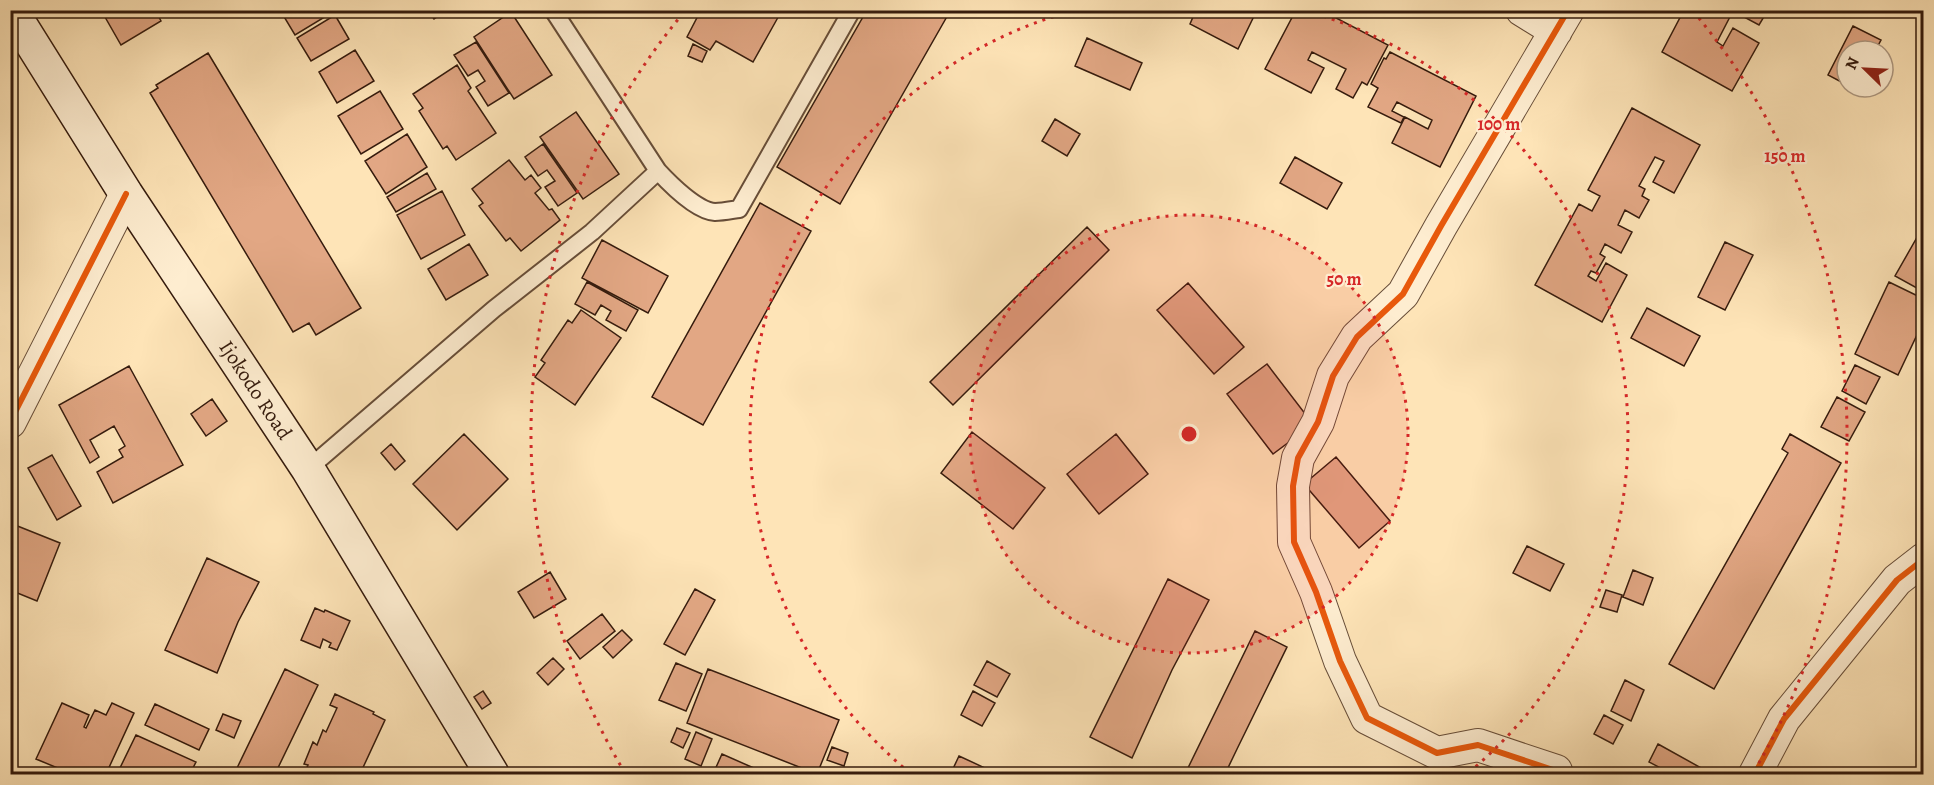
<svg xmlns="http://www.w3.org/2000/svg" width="1934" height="785" viewBox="0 0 1934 785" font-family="Alegreya,serif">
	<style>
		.building { fill: #e2a784; stroke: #351b0d; stroke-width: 1.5 }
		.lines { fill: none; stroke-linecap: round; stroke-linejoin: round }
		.service-casing { stroke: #674d38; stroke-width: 20 }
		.minor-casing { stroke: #674d38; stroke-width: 34 }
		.secondary-casing { stroke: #351b0d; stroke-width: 36 }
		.service { stroke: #feedd0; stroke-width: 16 }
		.minor { stroke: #feedd0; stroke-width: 32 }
		.secondary { stroke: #feedd0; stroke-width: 33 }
		.cycleway-casing { stroke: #feedd0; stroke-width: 10 }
		.cycleway { stroke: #e8590c; stroke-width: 6 }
		.ring { fill: none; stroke: #d62828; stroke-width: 3; stroke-dasharray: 3 6 }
		.labels { text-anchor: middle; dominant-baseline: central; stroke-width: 4.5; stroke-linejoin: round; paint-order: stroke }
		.street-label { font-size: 21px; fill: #351b0d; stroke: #feedd0 }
		.centre { fill: #d62828; stroke: #feedd0; stroke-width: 3 }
		.ring-label { font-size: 18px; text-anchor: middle; font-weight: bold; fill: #d62828; stroke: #feedd0; stroke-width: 4.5; stroke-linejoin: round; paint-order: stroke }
	</style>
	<rect width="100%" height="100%" fill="#fee4b7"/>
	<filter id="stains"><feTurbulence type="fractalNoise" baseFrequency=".00333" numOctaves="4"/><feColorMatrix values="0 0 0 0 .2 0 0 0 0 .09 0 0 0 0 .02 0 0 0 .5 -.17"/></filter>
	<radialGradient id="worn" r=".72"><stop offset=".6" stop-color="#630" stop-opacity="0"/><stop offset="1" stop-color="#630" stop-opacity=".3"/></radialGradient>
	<!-- building -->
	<path class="building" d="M101 10H155L161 21 121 45Z
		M291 10H332L333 12 295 35 283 15Z
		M428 10H447L434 19Z
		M613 10H629L617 17Z
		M701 10H779L781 12 753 62 716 41 710 50 687 37Z
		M867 10H945L949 13 840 204 777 167Z
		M1196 10H1257L1238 49 1190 24Z
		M1296 10H1321L1388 45 1367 85 1362 82 1353 98 1336 89 1346 69 1312 52 1308 60 1324 68 1311 93 1265 69Z
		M1684 10H1768L1759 25 1733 11 1717 42 1723 46 1733 28 1759 43 1732 91 1662 52Z
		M511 12 552 75 514 99 474 37Z
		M335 15 349 39 311 61 297 38Z
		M1853 26 1881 40 1875 51H1847V85L1828 75Z
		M1087 38 1142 63 1130 90 1075 66Z
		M476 42 509 93 488 106 476 87 485 81 478 70 468 76 454 55Z
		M693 44 707 51 702 62 688 56Z
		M355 50 374 81 337 103 319 72Z
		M1390 52 1476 96 1440 167 1392 143 1405 117 1428 129 1432 120 1397 102 1392 111 1404 117 1401 123 1368 107 1378 88 1371 84 1384 58 1386 59Z
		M208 53 361 308 316 335 309 323 293 332 150 93 158 88 156 85Z
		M457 65 471 88 468 91 496 133 456 160 447 146 443 149 419 111 423 108 413 94Z
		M380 91 403 129 361 154 338 116Z
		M1632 108 1700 145 1674 193 1653 182 1664 161 1655 157 1639 186 1645 189 1642 196 1649 200 1639 218 1625 210 1618 225 1632 232 1621 253 1605 244 1600 254 1605 257 1596 273 1591 271 1588 276 1596 281 1606 263 1627 275 1602 322 1535 285 1579 204 1592 211 1600 196 1588 190Z
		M576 112 619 174 583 199 540 137Z
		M1055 119 1080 134 1067 156 1042 141Z
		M407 134 427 167 386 194 365 161Z
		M543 144 577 193 558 206 545 187 555 181 547 170 538 176 525 157Z
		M1295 157 1342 183 1327 209 1280 183Z
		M509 160 525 180 531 175 541 188 535 193 549 210 552 209 560 220 521 251 510 238 506 241 479 206 483 203 472 189Z
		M427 173 436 189 396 212 387 197Z
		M442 191 465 235 421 259 397 215Z
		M760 203 811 231 703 425 652 397Z
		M1924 225V292L1895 276Z
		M1087 227 1109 250 953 405 930 382Z
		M602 240 668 276 648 313 582 278Z
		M1725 242 1753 255 1725 310 1698 297Z
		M469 244 488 275 446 300 428 269Z
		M587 282 638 310 626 331 606 320 611 311 601 305 595 315 575 304Z
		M1889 282 1924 299V320L1898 375 1855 354Z
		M1188 283 1244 347 1214 374 1157 310Z
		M1647 308 1700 336 1684 366 1631 338Z
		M581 310 621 338 575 405 535 377 545 363 541 360 568 320 572 323Z
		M1267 364 1313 424 1273 454 1227 394Z
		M1855 365 1880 377 1866 404 1842 391Z
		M129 366 183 465 113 503 97 472 123 457 119 450 125 446 114 426 90 440 99 457 90 463 59 405Z
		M1837 397 1865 412 1849 441 1821 427Z
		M212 399 227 421 206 436 191 414Z
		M972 432 1045 488 1013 529 941 473Z
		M464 434 508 479 457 530 413 484Z
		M1116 434 1148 474 1099 514 1067 474Z
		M1790 434 1841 463 1714 689 1669 664 1788 453 1782 449Z
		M391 444 405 461 395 470 381 453Z
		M52 455 81 506 57 520 28 468Z
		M1336 457 1390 521 1359 548 1304 484Z
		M10 523 60 543 37 601 10 590Z
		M1527 546 1564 564 1550 591 1513 573Z
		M207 558 259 582 238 622 217 673 165 650Z
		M1633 570 1653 578 1643 605 1623 597Z
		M550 572 566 599 534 618 518 592Z
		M1168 579 1209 600 1172 670 1132 758 1090 737Z
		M695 589 715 600 685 655 664 644Z
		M1606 590 1622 595 1617 612 1600 607Z
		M315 608 324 612 325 610 350 621 337 650 329 647 331 643 323 639 320 648 301 640Z
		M602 614 615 631 580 659 567 641Z
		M622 630 632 640 613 658 603 647Z
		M1255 631 1287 647 1238 747 1225 774H1185Z
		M553 658 564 669 548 685 537 673Z
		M987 661 1010 674 997 697 974 685Z
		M676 663 702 674 686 711 659 700Z
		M285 669 318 685 275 774H251L237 768Z
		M708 669 839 720 817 774 687 723Z
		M1625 680 1644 690 1631 721 1611 711Z
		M483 691 491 703 482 709 474 697Z
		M973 691 995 703 982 726 961 715Z
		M335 694 374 712 373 714 385 720 360 774H304L308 765 304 764 313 742 317 745 323 730 326 732 337 708 330 705Z
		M62 703 89 715 84 727 86 728 95 710 106 715 112 703 134 713 106 774H72L36 759Z
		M155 704 209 729 199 750 145 725Z
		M223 714 241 721 234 738 216 730Z
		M1604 715 1623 725 1613 744 1594 734Z
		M677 728 690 733 683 748 671 742Z
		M696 732 712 739 701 766 685 759Z
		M136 735 196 762 193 768 205 774H117Z
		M1658 744 1712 774H1672L1649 762Z
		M832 747 848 753 844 766 827 760Z
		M722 754 756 769 754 774H713Z
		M959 756 985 768 982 774H955L951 773Z
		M1496 757 1529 774H1487Z
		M836 769 847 774H833Z"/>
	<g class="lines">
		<!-- service casing -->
		<g class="service-casing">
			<path id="service" d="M553 10 658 171C670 184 697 211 715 212 723 212 732 210 739 209L852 10
				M308 469 494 309 592 232 658 171"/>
		</g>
		<!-- minor casing -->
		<g class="minor-casing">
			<path id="minor" d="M1522 10 1556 31
				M10 422 126 194
				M1557 774 1556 771 1478 745 1437 753 1367 718 1340 661 1316 592 1294 542 1293 486 1298 458 1318 422 1333 376 1357 337 1403 294 1441 226 1568 10
				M1755 774 1784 719 1897 580 1924 559"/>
		</g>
		<!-- secondary casing -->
		<g class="secondary-casing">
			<g id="secondary">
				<path id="s1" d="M11 10 126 194 308 469 492 774"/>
			</g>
		</g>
		<!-- service -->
		<use href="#service" class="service"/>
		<!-- minor -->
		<use href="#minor" class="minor"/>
		<!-- secondary -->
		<use href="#secondary" class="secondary"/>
		<!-- cycleway casing -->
		<g class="cycleway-casing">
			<path id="cycleway" d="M10 422 126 194
				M1557 774 1556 771 1478 745 1437 753 1367 718 1340 661 1316 592 1294 542 1293 486 1298 458 1318 422 1333 376 1357 337 1403 294 1441 226 1568 10
				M1755 774 1784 719 1897 580 1924 559"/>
		</g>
		<!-- cycleway -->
		<use href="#cycleway" class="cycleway"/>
	</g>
	<!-- distance rings -->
	<circle cx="1189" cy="434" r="219" fill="#d62828" fill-opacity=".12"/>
	<g class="ring">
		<circle cx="1189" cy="434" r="219"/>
		<path d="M910 773A439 439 0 0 1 1072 11M1306 11A439 439 0 0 1 1468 773"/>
		<path d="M625 773A658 658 0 0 1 685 11M1693 11A658 658 0 0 1 1753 773"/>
	</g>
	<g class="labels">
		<!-- street labels -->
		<g class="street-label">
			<text stroke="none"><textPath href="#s1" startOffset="452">Ijokodo Road</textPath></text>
		</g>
	</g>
	<circle cx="1189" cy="434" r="9" class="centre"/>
	<g class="ring-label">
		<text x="1499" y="130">100 m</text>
		<text x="1785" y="162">150 m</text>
		<text x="1344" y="285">50 m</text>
	</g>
	<!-- margin -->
	<rect width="1934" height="785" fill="none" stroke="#fee4b7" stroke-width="36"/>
	<rect x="12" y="12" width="1910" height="761" fill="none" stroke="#351b0d" stroke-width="3"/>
	<rect x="18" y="18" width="1898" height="749" fill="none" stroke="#351b0d" stroke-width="1.5"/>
	<!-- north arrow -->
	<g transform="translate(1865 69) rotate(294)"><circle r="28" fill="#feedd0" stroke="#ae9982" stroke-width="1.5"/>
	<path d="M0-4.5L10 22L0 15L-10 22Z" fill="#8f2418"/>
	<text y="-9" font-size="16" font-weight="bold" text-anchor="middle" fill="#351b0d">N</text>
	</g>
	<rect width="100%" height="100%" filter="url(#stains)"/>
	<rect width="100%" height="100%" fill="url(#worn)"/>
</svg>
